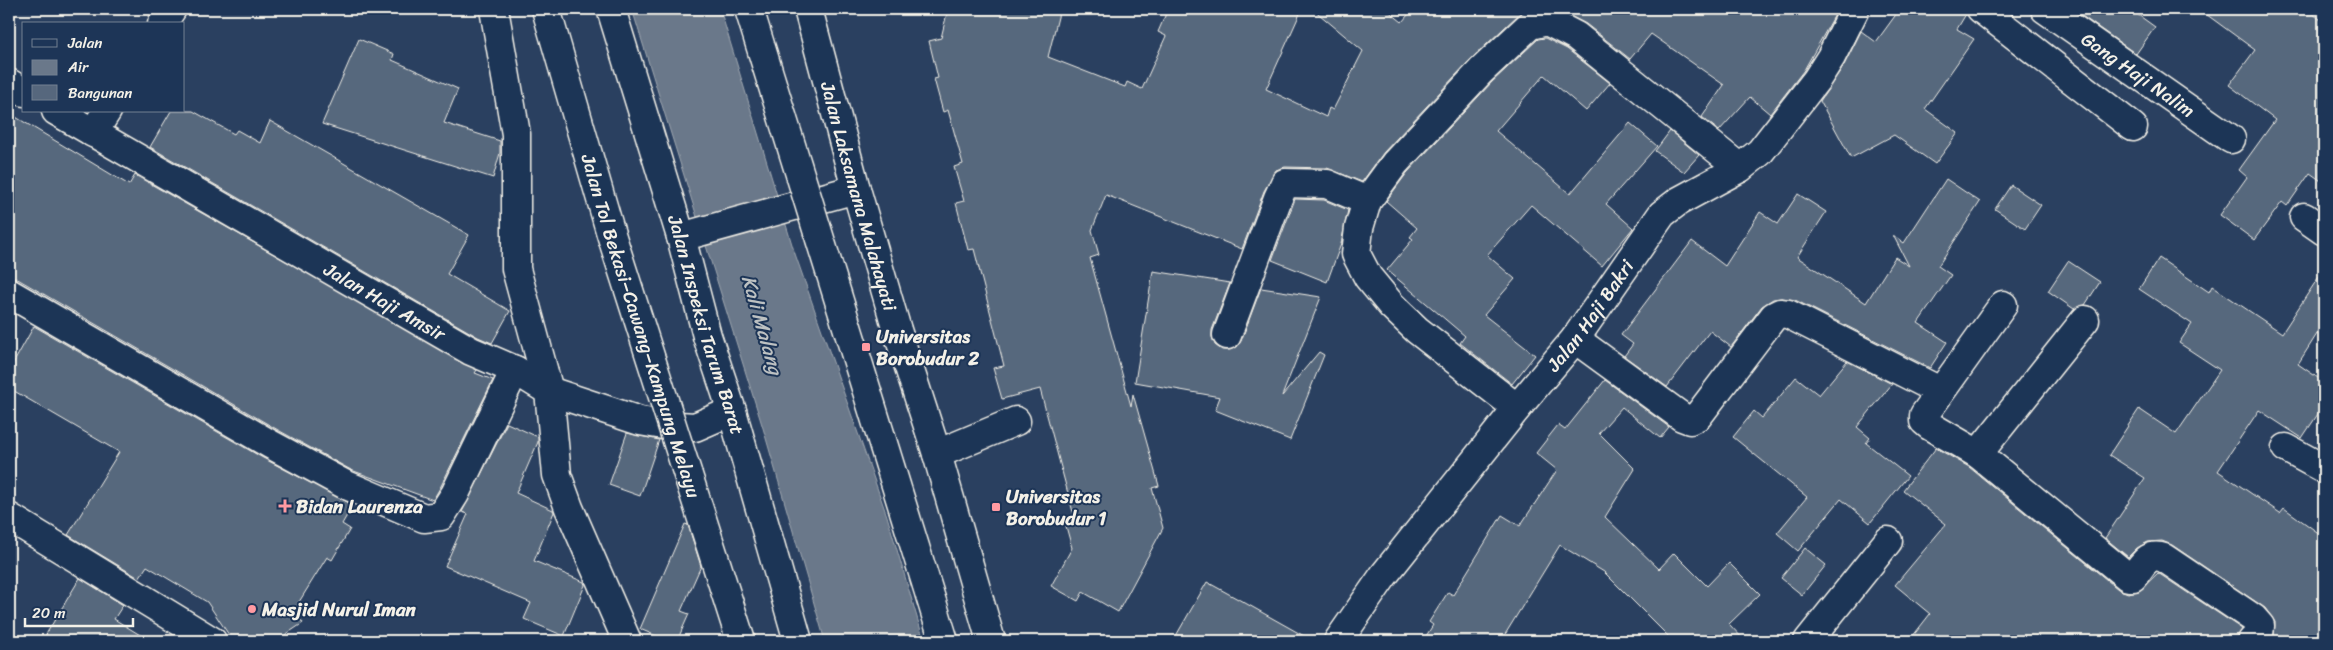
<svg xmlns="http://www.w3.org/2000/svg" width="2333" height="650" viewBox="0 0 2333 650" font-family="Sriracha,sans-serif">
	<style>
		.water { fill: #6a788a; stroke: #a1a8b0 }
		.building { fill: #56677d; stroke: #f4f1e8 }
		.lines { fill: none; stroke-linecap: round; stroke-linejoin: round }
		.minor-casing { stroke: #f4f1e8; stroke-width: 31 }
		.major-casing { stroke: #f4f1e8; stroke-width: 31 }
		.minor { stroke: #1d3557; stroke-width: 28 }
		.major { stroke: #1d3557; stroke-width: 28 }
		.highway-bridge-casing { stroke: #f4f1e8; stroke-width: 31; stroke-linecap: butt }
		.highway-bridge { stroke: #1d3557; stroke-width: 28 }
		.poi-dot { fill: #ff9aa2; stroke: #1d3557; stroke-width: 2 }
		.labels { text-anchor: middle; dominant-baseline: central; stroke-width: 4; stroke-linejoin: round; paint-order: stroke }
		.street-label { font-size: 19px; fill: #f4f1e8; stroke: #1d3557 }
		.poi-label { font-size: 19px; font-weight: bold; fill: #f4f1e8; stroke: #1d3557; text-anchor: start }
		.water-label { font-size: 20px; font-style: italic; fill: #bdc1c2; stroke: #1d3557 }
	</style>
	<rect width="100%" height="100%" fill="#2a4060"/>
	<filter id="ink" filterUnits="userSpaceOnUse"><feTurbulence type="fractalNoise" baseFrequency=".02" numOctaves="2"/><feDisplacementMap in="SourceGraphic" scale="10" xChannelSelector="R" yChannelSelector="G"/><feConvolveMatrix kernelMatrix="1 2 1 2 8 2 1 2 1" color-interpolation-filters="sRGB"/></filter>
	<g filter="url(#ink)">
		<!-- water -->
		<path class="water" d="M632 9H720L794 251 887 516 924 641H825L763 428Z"/>
		<!-- building -->
		<path class="building" d="M948 9H1060L1048 57 1125 87 1127 82 1142 89 1166 36 1158 32 1168 9H1302L1266 89 1326 117 1329 108 1333 110 1363 51 1313 9H1386L1402 22 1413 9H1531L1519 14 1470 60 1384 152 1362 182 1327 168 1285 167 1276 170 1264 191 1242 249 1106 195 1092 230 1099 255 1090 258 1131 406 1133 394 1159 486 1152 488 1163 528 1118 612 1083 592 1078 601 1051 586 1072 548 1064 519 1074 516 1040 389 1002 399 993 368 1004 366 974 249 968 250 956 203 964 201 954 167 963 164 948 110 943 112 934 79 938 78 929 41 941 38Z
			M1557 9H1830L1836 13 1804 70 1770 114 1750 97 1719 131 1702 117 1724 85 1651 34 1630 59 1586 24Z
			M1900 9H1966V14L1957 29 1974 39 1925 109 1958 133 1935 164 1894 135 1851 158 1820 101 1844 65 1861 31 1876 42Z
			M2072 9H2130L2155 27 2136 54Z
			M2199 9H2306L2324 22V183L2310 173 2287 206 2282 202 2254 240 2220 215 2247 177 2239 170 2275 120 2229 85 2255 50Z
			M1545 38 1567 49 1610 83 1586 111 1544 75 1496 131 1570 194 1630 123 1657 146 1606 204 1633 228 1602 266 1531 205 1487 255 1515 279 1484 315 1535 355 1512 384 1460 343 1465 336 1387 270 1413 239 1410 237 1417 228 1386 201 1407 173 1492 82 1538 39Z
			M359 39 394 54 392 60 458 89 444 123 500 141V153L493 178 322 124Z
			M171 111H193L234 134 237 130 260 143 270 121 469 235 447 274 510 311 492 343 478 337 150 147Z
			M9 113 129 185 135 175 477 370 475 373 493 380 441 486 433 500 351 470 278 430 9 274Z
			M1670 131 1699 155 1684 172 1655 151Z
			M1946 179 1980 202 1938 266 1951 275 1918 323 1947 342 1930 368 1795 300 1782 298 1773 299 1762 306 1731 347 1710 331 1667 387 1624 356 1633 344 1621 335 1692 241 1725 266 1760 212 1778 224 1798 194 1826 212 1797 257 1866 303 1895 257 1909 266 1893 235 1904 243Z
			M2011 185 2041 205 2025 229 1995 209Z
			M1295 199 1324 200 1348 210 1341 244 1327 282 1272 260Z
			M2159 258 2209 292 2212 286 2282 333 2324 269V323L2298 364 2324 382V405L2302 438 2259 410 2218 471 2280 513 2284 508 2324 537V641H2272L2274 636 2275 622 2265 608 2172 545 2162 541 2148 542 2137 548 2128 557 2105 538 2145 478 2109 455 2139 409 2176 434 2220 370 2179 343 2192 324 2139 289Z
			M2068 261 2100 282 2085 305 2074 309 2048 291Z
			M1153 271 1230 283 1212 330V337L1215 345 1222 350H1230L1237 347 1241 341 1261 288 1321 297 1282 396 1319 352 1324 355 1290 440 1215 410 1220 397 1135 382Z
			M34 326 263 458 353 505 342 524 350 529 332 560 327 557 294 610 303 623 276 641H233L207 602 147 566 139 578 68 535 119 452 9 388V371Z
			M1847 361 1892 384 1857 427 1870 438 1866 443 1908 476 1870 523 1841 499 1798 551 1777 533 1807 497 1733 437 1754 411 1762 418 1796 377 1819 395Z
			M1605 380 1669 427 1660 438 1622 407 1599 433 1635 469 1605 517 1659 569 1674 553 1707 586 1729 563 1760 594 1729 624 1745 641H1673L1604 572 1560 545 1501 641H1423L1433 625 1429 622 1448 592 1453 595 1502 515 1520 526 1557 470 1536 453 1558 425 1565 430Z
			M507 423 538 437V442L516 493 553 510 554 512 534 561 584 582 585 585 564 636 524 619 531 603 445 566 468 514 462 512Z
			M627 433 659 440 640 496 609 485Z
			M1936 448 1969 467 2118 589 2128 593 2139 591 2158 573 2242 629 2237 641H1909L1930 614 1895 585 1946 524 1903 490Z
			M685 524 688 525 701 566 681 611 689 614 677 641H668L640 629Z
			M1805 548 1826 565 1802 595 1781 578Z
			M80 578 123 605 114 619 150 641H42Z
			M1207 582 1238 599 1313 641H1173Z"/>
		<g class="lines">
			<!-- minor casing -->
			<g class="minor-casing">
				<g id="minor">
					<path d="M494 9 516 134V269L549 391 557 475 569 508 627 641"/>
					<path id="s1" d="M611 9 681 237 707 336 732 411 798 641"/>
					<path d="M1981 9 2133 127"/>
					<path id="s2" d="M2045 9 2231 139"/>
					<path d="M162 24 172 9"/>
					<path d="M9 83 24 92"/>
					<path id="s3" d="M56 111 471 351 515 370 549 391 640 421 663 425 695 427 732 411"/>
					<path d="M93 133 107 111"/>
					<path d="M2304 217 2324 231"/>
					<path d="M681 237 856 189"/>
					<path d="M9 293 270 444 344 484 424 518 441 516 455 494 515 370"/>
					<path d="M2003 305 1924 415V421L1930 426 1978 454 2085 320"/>
					<path d="M1227 335 1278 198 1285 183 1327 184 1367 201"/>
					<path d="M1575 339 1682 417 1690 420 1698 416 1774 316 1780 313 1788 314 1940 391"/>
					<path d="M1517 408 1417 330 1392 306 1368 277 1356 254 1359 228 1367 201 1395 163 1481 71 1530 25 1547 21 1576 36 1740 168"/>
					<path d="M2286 448 2324 469"/>
					<path d="M937 454 1016 421"/>
					<path d="M1978 454 2128 577H2133C2143 565 2147 552 2164 558L2253 618 2260 626 2259 634 2252 641"/>
					<path d="M9 517 212 641"/>
					<path id="s4" d="M1338 641 1384 575 1517 408 1575 339 1662 214 1679 201 1740 168 1760 152 1817 79 1831 57 1855 9"/>
					<path d="M1808 641 1888 541"/>
				</g>
			</g>
			<!-- major casing -->
			<g class="major-casing">
				<g id="major">
					<path id="s5" d="M808 9 856 189 897 330 937 454 991 641"/>
				</g>
			</g>
			<!-- minor -->
			<use href="#minor" class="minor"/>
			<!-- major -->
			<use href="#major" class="major"/>
			<!-- highway-bridge casing -->
			<g class="highway-bridge-casing">
				<g id="highway-bridge">
					<path id="s6" d="M546 9 611 234 741 641"/>
					<path d="M749 9 944 641"/>
				</g>
			</g>
			<!-- highway-bridge -->
			<use href="#highway-bridge" class="highway-bridge"/>
		</g>
	</g>
	<!-- markers -->
	<g class="poi-dot">
		<rect x="861" y="342" width="10" height="10" rx="2.5"/>
		<path d="M282.5 498.5h5v5h5v5h-5v5h-5v-5h-5v-5h5z"/>
		<rect x="991" y="502" width="10" height="10" rx="2.5"/>
		<circle cx="252" cy="609" r="5"/>
	</g>
	<g class="labels">
		<!-- street labels -->
		<g class="street-label">
			<text stroke="none"><textPath href="#s2" startOffset="114">Gang Haji Nalim</textPath></text>
			<text stroke="none"><textPath href="#s5" startOffset="194">Jalan Laksamana Malahayati</textPath></text>
			<text stroke="none"><textPath href="#s3" startOffset="380">Jalan Haji Amsir</textPath></text>
			<text stroke="none"><textPath href="#s4" startOffset="412">Jalan Haji Bakri</textPath></text>
			<text stroke="none"><textPath href="#s1" startOffset="330">Jalan Inspeksi Tarum Barat</textPath></text>
			<text stroke="none"><textPath href="#s6" startOffset="331">Jalan Tol Bekasi–Cawang–Kampung Melayu</textPath></text>
		</g>
		<!-- poi labels -->
		<g class="poi-label">
			<text x="876" y="336">Universitas<tspan x="876" dy="22">Borobudur 2</tspan></text>
			<text x="1006" y="496">Universitas<tspan x="1006" dy="22">Borobudur 1</tspan></text>
			<text x="296" y="506">Bidan Laurenza</text>
			<text x="262" y="609">Masjid Nurul Iman</text>
		</g>
		<!-- water labels -->
		<g class="water-label">
			<text transform="translate(762 325) rotate(74)">Kali Malang</text>
		</g>
	</g>
	<!-- margin -->
	<rect width="2333" height="650" fill="none" stroke="#1d3557" stroke-width="30"/>
	<rect x="15" y="15" width="2303" height="620" fill="none" stroke="#f4f1e8" stroke-width="2" filter="url(#ink)"/>
	<!-- legend -->
	<rect x="22" y="22" width="162" height="90" fill="#1d3557" stroke="#738091"/>
	<rect x="32" y="39" width="25" height="8" fill="#1d3557" stroke="#738091"/>
	<text x="68" y="48" font-size="15" fill="#f4f1e8">Jalan</text>
	<rect x="32" y="60" width="25" height="15" fill="#6a788a" stroke="#738091"/>
	<text x="68" y="72" font-size="15" fill="#f4f1e8">Air</text>
	<rect x="32" y="85" width="25" height="15" fill="#56677d" stroke="#738091"/>
	<text x="68" y="98" font-size="15" fill="#f4f1e8">Bangunan</text>
	<!-- scale -->
	<path d="M25 618v8h108v-8" fill="none" stroke="#f4f1e8" stroke-width="2.5"/>
	<text x="32" y="618" font-size="15" fill="#f4f1e8" stroke="#1d3557" stroke-width="4" paint-order="stroke">20 m</text>
</svg>
